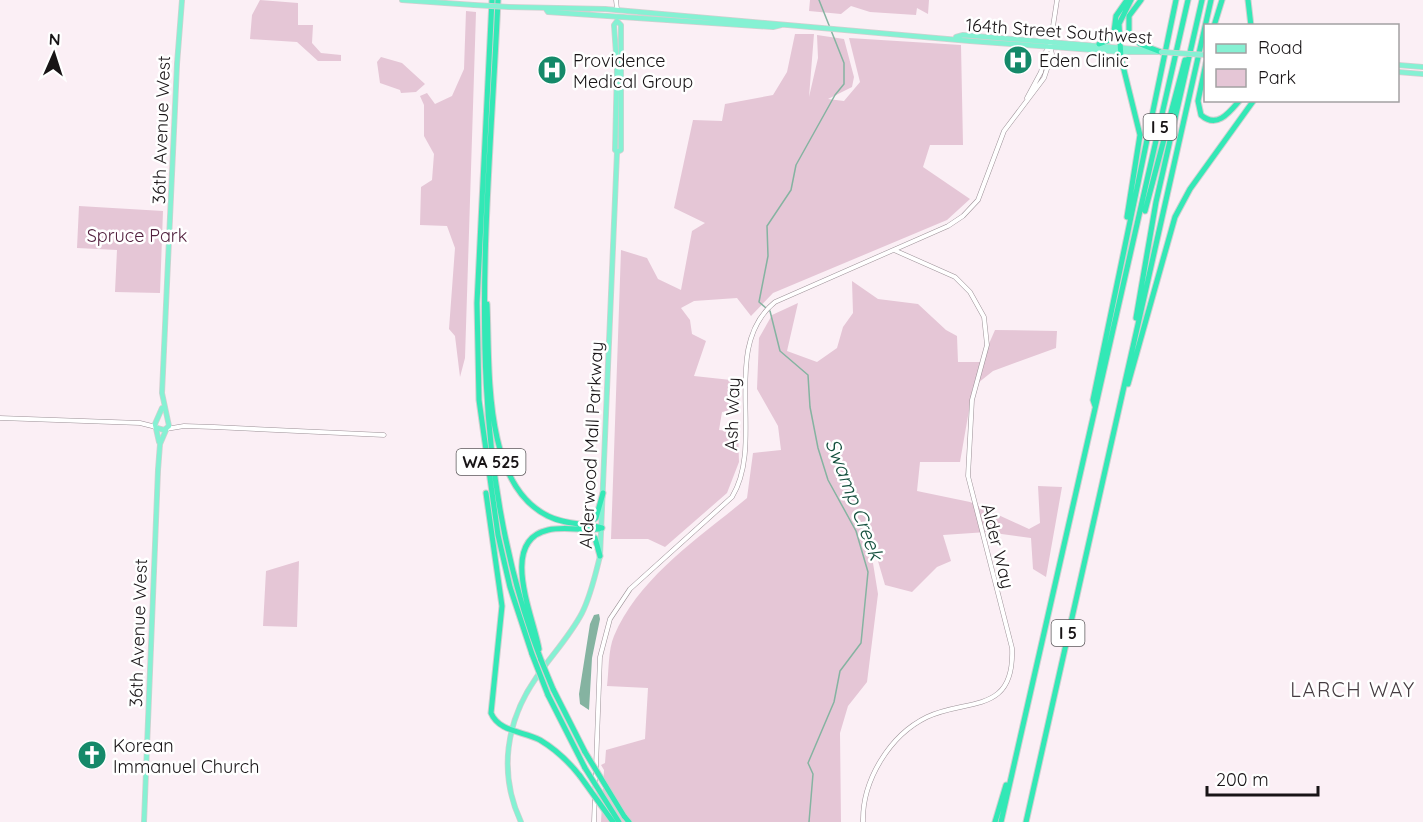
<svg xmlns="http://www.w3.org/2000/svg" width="1423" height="822" viewBox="0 0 1423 822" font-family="Quicksand,sans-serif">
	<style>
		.green { fill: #e5c6d6 }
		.water { fill: #85b3a1 }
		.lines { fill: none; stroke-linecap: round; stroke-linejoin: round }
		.stream { stroke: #85b3a1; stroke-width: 1.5 }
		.minor-casing { stroke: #9c9197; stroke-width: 5 }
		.major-casing { stroke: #d1d0d0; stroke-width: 6 }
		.highway-casing { stroke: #d1d0d0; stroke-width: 7 }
		.minor { stroke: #fff; stroke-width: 4 }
		.major { stroke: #85f1d3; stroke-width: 4.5 }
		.highway { stroke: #33e8b6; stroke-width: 5 }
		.major-bridge-casing { stroke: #d1d0d0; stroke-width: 6; stroke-linecap: butt }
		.highway-bridge-casing { stroke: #d1d0d0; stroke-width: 7; stroke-linecap: butt }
		.major-bridge { stroke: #85f1d3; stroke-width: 4.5 }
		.highway-bridge { stroke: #33e8b6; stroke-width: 5 }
		.labels { text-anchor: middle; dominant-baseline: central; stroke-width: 5; stroke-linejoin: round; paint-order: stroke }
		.shield { fill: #fff; stroke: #5d5a5c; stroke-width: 1.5 }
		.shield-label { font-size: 16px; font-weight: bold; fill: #181416 }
		.street-label { font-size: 18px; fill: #181416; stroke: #fff }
		.poi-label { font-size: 18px; fill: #181416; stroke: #fff; text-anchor: start }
		.park-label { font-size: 18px; fill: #52203e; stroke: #fff }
		.water-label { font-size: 20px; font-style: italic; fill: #134f3d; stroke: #fff }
		.neighbourhood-label { font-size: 20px; letter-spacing: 1.5px; fill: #453c41; stroke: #fff }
	</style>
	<rect width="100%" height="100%" fill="#fbeff5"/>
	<!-- green -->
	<path class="green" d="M260 0 298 3V25H313L312 43 321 53 341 55V61H318L297 42 250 39 252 15Z
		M810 0H929L928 14 917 8 916 15 870 12 851 6 841 14 809 11Z
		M466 11 476 12 465 358 460 377 455 336 449 329 455 248 447 226 420 225 421 187 432 180 434 154 424 136V105L420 96 427 93 435 104 452 96 464 69Z
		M795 34H814L809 97 818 58 817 35 844 39 854 77 852 87 828 99 844 101 860 82 849 38 961 45 963 145H930L923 167 970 199 947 220 773 293 751 316 737 298 694 301 681 308 690 320 692 334 706 341 694 376 740 381 739 409 722 412 719 430 738 432 739 462 727 493 665 547 648 539H611L621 250 647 258 658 279 681 290 692 231 705 223 674 208 693 120 722 121 725 104 773 95 787 72Z
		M381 57 402 63 425 84 416 92 401 93 400 90 380 83 377 62Z
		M79 206 163 211 160 293 115 292 117 250 77 248Z
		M852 281 878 299 918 304 946 330 957 336 958 362H981L995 330 1057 331 1056 348 993 371 973 387 960 462H920L917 491 970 502 1029 529 1040 523 1038 486 1062 487 1046 577 1033 569 1031 538 987 532 943 535 951 561 937 567 912 592 885 585 866 520 878 594 867 682 848 706 840 733 841 822H601L604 770 601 765 605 763 606 750 645 739 648 688 607 686C609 671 608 650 614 636 639 577 699 538 747 498L753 453 781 450 778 426 757 389 759 338 772 315 798 303 787 351 817 362 837 348 843 327 853 313Z
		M299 561 297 627 263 626 266 571Z"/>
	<!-- water -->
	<path class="water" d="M599 614 600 619 592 658 589 710 580 704 579 694 590 624 594 615Z"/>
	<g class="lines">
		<!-- stream -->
		<path class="stream" d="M766 308 759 302 768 256 767 226 791 190 796 165 835 95 844 84V63L819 0
			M770 311 780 351 808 375 810 407 818 448 828 480 856 531 868 572 861 643 840 671 834 702 808 763 813 774 809 822"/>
		<!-- minor casing -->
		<g class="minor-casing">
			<path id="minor" d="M616 0 617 9
				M1027 98 1041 72 1045 53 1050 46
				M0 418 140 423 156 427
				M166 429 184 426 214 427 384 435
				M594 822 600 657 610 619 630 589 732 497C766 442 719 347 775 302L948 226 963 216 978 200 1004 131 1044 78 1052 54 1050 46 1057 0
				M863 822C862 780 890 735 927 717 967 698 1015 715 1012 648L968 476 972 400 987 345 984 317 970 292 955 277 894 250"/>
		</g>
		<!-- major casing -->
		<g class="major-casing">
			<path id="major" d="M402 0 474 5
				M509 7 605 9 970 41 1121 52H1158
				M546 9 548 12 773 27 781 25
				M617 21 621 25V150L617 152
				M956 37 963 35 1146 50
				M1398 65 1423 67
				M1398 72 1423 74
				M157 428 164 430 169 426 162 393 177 64 182 0
				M159 442 155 424 162 408
				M144 822 158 470 160 444 166 430
				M521 822C498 773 506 721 536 678 551 656 570 636 582 613 591 595 595 576 600 556L617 152 615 150 617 68 614 25 617 21"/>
		</g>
		<!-- highway casing -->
		<g class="highway-casing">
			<path id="highway" d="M492 0 477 303 479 400 498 535 510 587 532 654
				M498 0C488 224 458 445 541 660
				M1141 0 1129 16V32L1140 44 1161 52
				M1248 0 1251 26
				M1214 26 1222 0
				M1099 44 1113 39 1116 16 1127 0
				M1206 63 1198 101 1201 115C1217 129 1229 113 1240 100
				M1145 211 1185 60
				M1127 217 1140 135 1121 58 1119 24 1131 0
				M487 304C490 366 482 484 548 516 565 525 585 523 602 528
				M1136 318 1156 202 1202 0
				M1128 384 1175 217 1190 189 1254 100
				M1095 406 1093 400 1176 0
				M486 493 502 606 491 713C499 732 523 731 540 740 555 749 569 762 580 776
				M587 524 596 518 603 493
				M587 531 595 538 600 556
				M539 649C534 618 498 541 548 530 565 526 582 531 599 529
				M553 689 585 752
				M548 695 585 768
				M624 816 629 822
				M995 822 1006 785
				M1001 822 1188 0
				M1026 822 1211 0"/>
		</g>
		<!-- minor -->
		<use href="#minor" class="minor"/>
		<!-- major -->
		<use href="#major" class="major"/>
		<!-- highway -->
		<use href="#highway" class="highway"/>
		<!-- major-bridge casing -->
		<g class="major-bridge-casing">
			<path id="major-bridge" d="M474 5 509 7
				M1161 52 1206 55"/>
		</g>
		<!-- highway-bridge casing -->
		<g class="highway-bridge-casing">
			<path id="highway-bridge" d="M532 654 548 695
				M541 660 553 689
				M585 752 624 816
				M585 768 619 822
				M580 776 613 822"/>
		</g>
		<!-- major-bridge -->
		<use href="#major-bridge" class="major-bridge"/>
		<!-- highway-bridge -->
		<use href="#highway-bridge" class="highway-bridge"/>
	</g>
	<!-- icons -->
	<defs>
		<g id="hospital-disc" transform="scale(1.5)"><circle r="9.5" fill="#158969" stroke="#fff"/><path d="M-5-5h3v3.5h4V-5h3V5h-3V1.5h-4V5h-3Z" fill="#fff"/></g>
		<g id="church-disc" transform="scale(1.5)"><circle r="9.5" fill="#158969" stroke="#fff"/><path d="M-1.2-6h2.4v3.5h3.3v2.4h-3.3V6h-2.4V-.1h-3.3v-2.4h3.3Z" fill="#fff"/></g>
	</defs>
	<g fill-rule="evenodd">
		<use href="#hospital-disc" x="1018" y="60"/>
		<use href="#hospital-disc" x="552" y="70"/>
		<use href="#church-disc" x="92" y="755"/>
	</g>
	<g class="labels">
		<!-- shield labels -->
		<g class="shield">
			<rect x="1143.5" y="114" width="33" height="26" rx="4.5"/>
			<rect x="456.5" y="449" width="69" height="26" rx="4.5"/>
			<rect x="1051.5" y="620" width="33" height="26" rx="4.5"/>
		</g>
		<g class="shield-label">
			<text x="1160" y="127">I 5</text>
			<text x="491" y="462">WA 525</text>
			<text x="1068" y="633">I 5</text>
		</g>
		<!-- street labels -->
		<g class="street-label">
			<text transform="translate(1059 31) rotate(4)">164th Street Southwest</text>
			<text transform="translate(161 130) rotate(-88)">36th Avenue West</text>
			<text transform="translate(732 414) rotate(-88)">Ash Way</text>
			<text transform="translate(591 445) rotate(-87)">Alderwood Mall Parkway</text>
			<text transform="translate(998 546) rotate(76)">Alder Way</text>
			<text transform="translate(138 633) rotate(-88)">36th Avenue West</text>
		</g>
		<!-- poi labels -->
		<g class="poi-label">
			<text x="573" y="60">Providence<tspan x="573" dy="21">Medical Group</tspan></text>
			<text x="1039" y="60">Eden Clinic</text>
			<text x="113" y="745">Korean<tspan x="113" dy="21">Immanuel Church</tspan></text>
		</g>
		<!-- park labels -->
		<g class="park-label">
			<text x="137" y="235">Spruce Park</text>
		</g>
		<!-- water labels -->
		<g class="water-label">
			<text transform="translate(855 499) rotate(69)">Swamp Creek</text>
		</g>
		<!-- neighbourhood labels -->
		<g class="neighbourhood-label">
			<text x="1353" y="689">LARCH WAY</text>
		</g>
	</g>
	<!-- legend -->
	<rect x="1204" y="24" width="195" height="78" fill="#ffffff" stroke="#a3a1a2" stroke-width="1.5"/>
	<rect x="1216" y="44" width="30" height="9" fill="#85f1d3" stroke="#a3a1a2" stroke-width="1.5"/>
	<text x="1258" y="54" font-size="18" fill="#181416">Road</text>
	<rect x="1216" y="69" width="30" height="18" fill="#e5c6d6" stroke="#a3a1a2" stroke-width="1.5"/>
	<text x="1258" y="84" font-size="18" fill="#181416">Park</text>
	<!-- north arrow -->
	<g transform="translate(54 54) rotate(3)" stroke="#ffffff" stroke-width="4.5" paint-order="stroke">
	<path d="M0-4.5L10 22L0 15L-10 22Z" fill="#181416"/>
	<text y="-9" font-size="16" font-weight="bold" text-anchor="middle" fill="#181416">N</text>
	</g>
	<!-- scale -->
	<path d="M1207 786v9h111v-9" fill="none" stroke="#181416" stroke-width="3"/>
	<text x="1216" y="786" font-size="18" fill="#181416" stroke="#ffffff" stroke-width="4.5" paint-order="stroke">200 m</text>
</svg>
